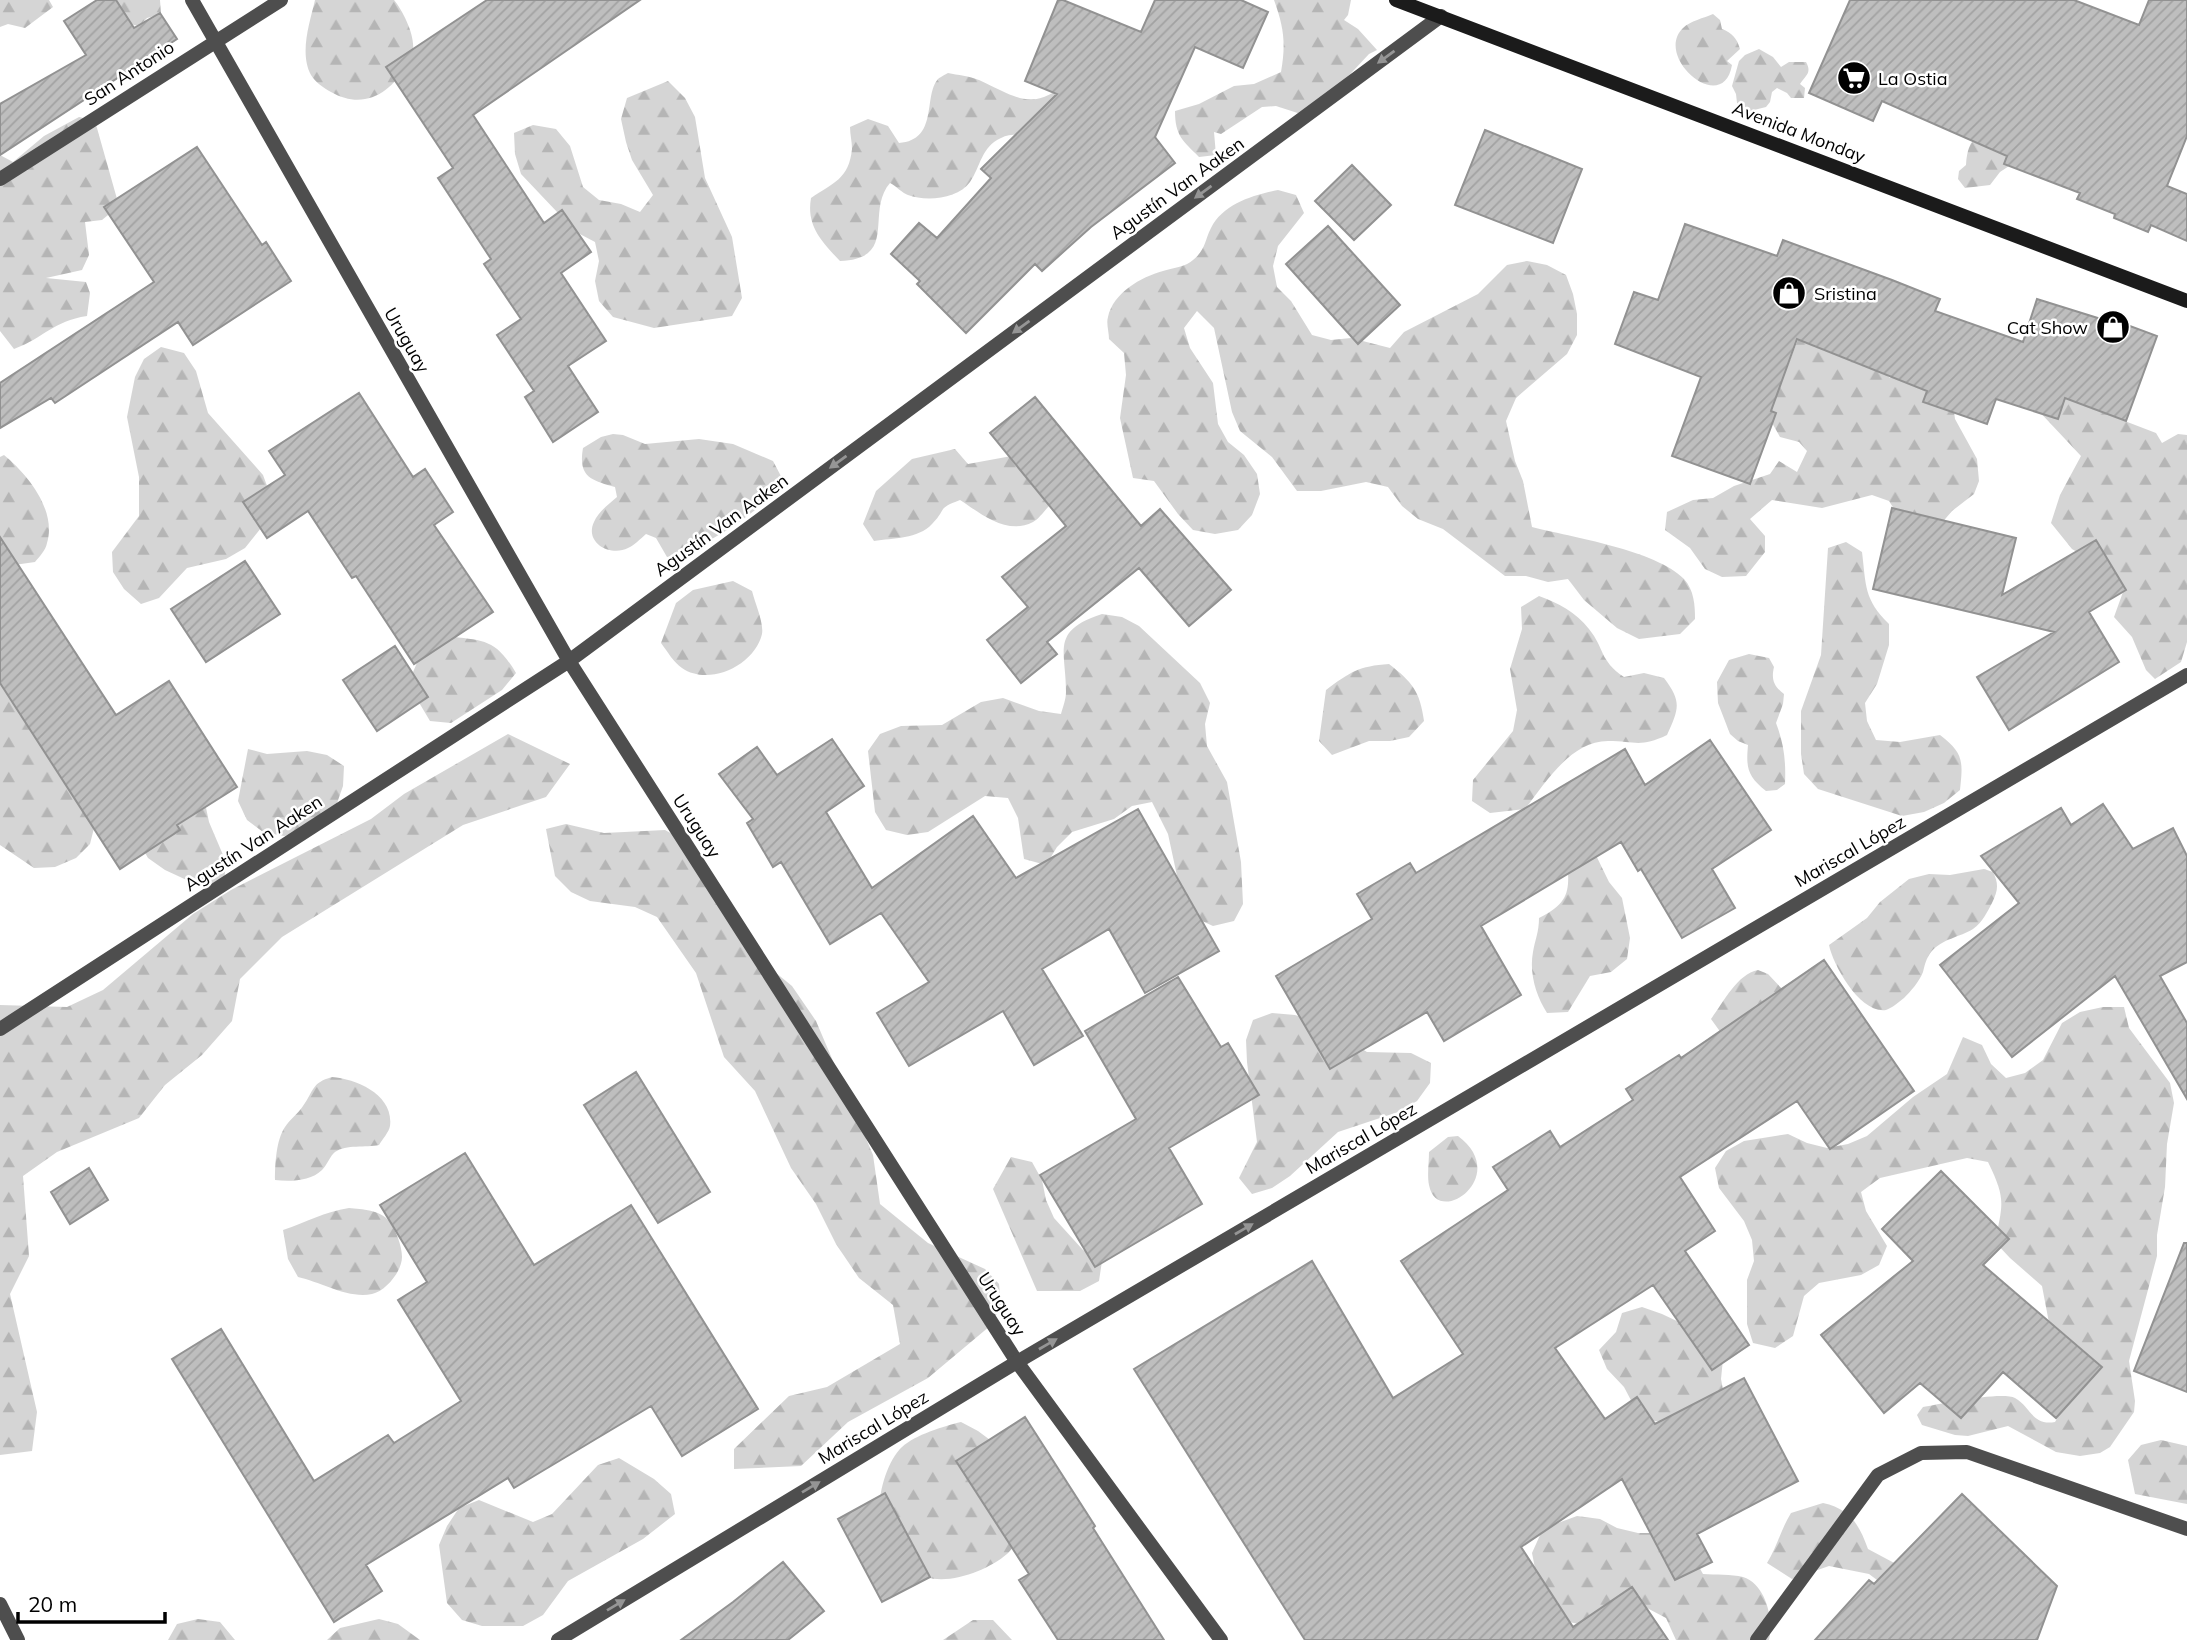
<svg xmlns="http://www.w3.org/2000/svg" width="2187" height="1640" viewBox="0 0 2187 1640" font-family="Mulish,sans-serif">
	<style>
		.forest { fill: url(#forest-firs) }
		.building { fill: url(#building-hatch); stroke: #929292; stroke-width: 2 }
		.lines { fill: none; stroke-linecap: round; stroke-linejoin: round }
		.minor { stroke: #4e4e4e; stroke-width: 14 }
		.tertiary { stroke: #4e4e4e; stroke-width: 14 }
		.secondary { stroke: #1b1b1b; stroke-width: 14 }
		.oneway { fill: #959595 }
		.labels { text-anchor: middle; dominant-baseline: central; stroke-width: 5; stroke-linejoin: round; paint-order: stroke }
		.street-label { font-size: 18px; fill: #000; stroke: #fff }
		.poi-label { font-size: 18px; fill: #000; stroke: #fff; text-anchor: start }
	</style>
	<defs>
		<pattern id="forest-firs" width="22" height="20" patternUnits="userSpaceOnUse" patternTransform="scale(1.75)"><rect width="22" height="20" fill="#d5d5d5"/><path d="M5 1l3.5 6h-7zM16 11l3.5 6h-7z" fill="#b5b5b5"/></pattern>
		<pattern id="building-hatch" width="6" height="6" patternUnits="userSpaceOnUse" patternTransform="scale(1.75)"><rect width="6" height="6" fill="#bebebe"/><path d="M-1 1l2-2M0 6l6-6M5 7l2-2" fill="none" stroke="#a2a2a2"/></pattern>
	</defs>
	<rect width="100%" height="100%" fill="#fff"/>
	<!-- forest -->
	<path class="forest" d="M0 0H49L53 7 25 28 8 24 0 27Z
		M107 0H160L161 14 147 18 139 26 120 22Z
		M315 0H394C403 11 415 35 413 50 413 54 408 60 406 64 391 95 362 110 331 92 324 88 315 82 311 75 299 53 310 22 315 0Z
		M1274 0H1351L1348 15 1344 20 1358 29 1377 50 1369 54 1310 117 1276 106 1262 107 1221 134 1214 132 1216 155 1199 157C1183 141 1175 136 1175 111L1199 104 1234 86 1254 84 1281 72C1286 43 1284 28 1274 0Z
		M1713 14 1720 20 1722 29C1732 33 1737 38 1740 49L1727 61 1732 65C1723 117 1653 57 1683 28 1690 21 1704 18 1713 14Z
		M1759 49 1773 57 1781 67 1789 62H1806C1812 73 1806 75 1800 84L1805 88 1804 98H1791L1787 93 1777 88 1772 92 1770 102 1766 107 1750 111 1742 109 1737 103 1736 94 1732 86 1739 61 1745 55Z
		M948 73C958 75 969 76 979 80 1020 99 1034 113 1072 78L1034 135C1023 135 1010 133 1001 138 981 147 981 166 970 182 958 199 926 202 908 195 902 193 896 186 890 183 865 212 899 259 840 261 822 242 806 226 811 198 833 183 849 179 852 149 852 142 850 134 850 127L868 119 888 126 899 143C939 140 923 96 938 79 939 78 946 74 948 73Z
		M668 81 685 98 695 117 705 178 732 237 742 298 732 316 654 328 613 317 599 301 595 281 599 261 595 242 576 232 521 174 515 154 514 133 533 125 556 129 570 146 583 187 599 200 621 204 640 212 653 195 632 160 626 142 621 119 627 98Z
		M79 117 95 121 119 206 102 220 85 222 89 255 82 270 46 278 86 282 90 293 87 316C53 321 44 338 14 349L0 331V155L13 162 44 136Z
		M2002 124 2009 166 2000 172 1990 185 1965 188 1958 179 1959 171 1966 165C1968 135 1978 137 2002 124Z
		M1278 190 1296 195 1304 213 1278 246 1273 266 1277 287 1291 301 1312 335 1331 340 1351 338 1390 348 1404 332 1478 294 1507 265 1527 261 1547 265 1566 275 1573 294 1577 314V335L1567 354 1516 398 1506 421 1515 461 1523 481 1532 527C1571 537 1656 550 1684 579 1694 590 1695 605 1695 619L1680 634 1639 639 1617 628 1584 600 1568 579 1548 582 1526 576H1505L1443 529 1418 519 1402 506 1388 487 1366 482 1321 491H1297L1272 457 1240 431 1232 412 1214 328 1197 311 1184 328 1190 348 1213 383 1218 424 1228 442 1244 455 1257 474 1260 494 1252 515 1238 530 1215 534 1193 530 1178 514 1154 481 1133 478 1120 418 1126 375 1124 353 1109 339C1109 332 1106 323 1108 317 1113 293 1141 277 1163 271 1172 268 1186 267 1193 260 1206 249 1204 242 1211 228 1223 204 1253 195 1278 190Z
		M1802 329 1860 355 1890 378 1901 364 1950 381 1955 419 1977 459 1979 481 1974 494 1952 511 1934 532 1896 512 1889 501 1872 495 1822 508 1772 500 1750 519 1765 536V552L1746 576 1722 577 1705 569 1690 548 1665 530 1667 512 1693 500 1713 498 1734 486 1770 474 1779 461 1797 472 1807 451 1799 442 1780 437 1766 412 1760 365 1787 368Z
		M161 347 184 353 196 371 208 413 263 475 270 494 269 518 245 548 226 559 187 568 159 598 141 604 124 589 113 572 112 552 139 516V477L127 417 135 377 144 359Z
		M2060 384 2083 405 2156 433 2162 443 2178 434 2187 435V642L2181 662 2155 679 2146 670 2132 637 2114 617 2123 592 2102 567 2072 549 2051 523 2060 495 2081 456 2035 407Z
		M613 434 623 435 645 444 699 439 733 444 773 461 783 480 780 490 771 498 734 526 688 553 667 557 656 538 646 534C640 539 635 545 628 548 611 557 584 543 594 522 598 512 609 504 617 497L615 487C591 480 578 477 583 448L601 437Z
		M955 449 968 464 1017 455 1037 466 1049 506C1044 511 1039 519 1033 522 1007 536 980 513 960 500 936 509 947 509 932 524 918 539 893 538 874 541L863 524 876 491 912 459Z
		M4 455C27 474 57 510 47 543 46 550 39 557 35 562L0 567V457Z
		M1846 542 1862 552C1866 585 1864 600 1889 624V645L1877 684 1865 703 1867 721 1876 740 1900 742 1940 735C1964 753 1963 762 1960 790L1944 803 1924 812 1902 816 1818 789 1804 774 1801 754V711L1821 655 1828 548Z
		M733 581 752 591C755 603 764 623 762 634 755 665 709 687 682 668 674 663 667 651 661 643L676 603 693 590Z
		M1539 596C1558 603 1576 612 1589 629 1605 649 1599 660 1624 677L1644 673 1664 678C1682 702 1679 708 1667 735 1640 748 1635 741 1608 741 1571 741 1546 782 1525 809L1490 813 1472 801 1473 780 1513 731 1517 710 1510 669 1522 629 1521 607Z
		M1102 614 1122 617 1139 626 1200 683 1210 703 1205 724 1207 746 1227 782 1241 862 1243 904 1234 921 1213 926 1193 917 1182 899 1168 834 1152 802 1132 806 1114 819 1072 832 1057 847 1046 865 1024 859 1018 818 1008 798 985 796 928 832 907 835 886 830 875 812 868 751 880 734 901 726 942 725 981 702 1003 698 1039 711 1061 714C1063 707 1066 699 1066 692 1066 650 1050 631 1102 614Z
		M447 636C484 641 495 638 516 673L502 690 451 723 430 721 408 684 427 639Z
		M1749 654 1769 658 1774 667C1771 680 1774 686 1784 694L1783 704 1776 723C1784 744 1786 761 1785 784L1777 790 1766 791C1747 776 1746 767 1748 745L1738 741 1730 734 1718 703 1717 682 1729 660Z
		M1389 664C1412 682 1420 691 1424 721L1409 737 1390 741H1369L1332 755 1319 741 1326 690C1350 672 1359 666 1389 664Z
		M3 680 95 824 90 844 76 858 55 867 34 868 0 845V684Z
		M508 734 570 764 546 797 463 825 282 937 240 979 232 1021 202 1055 165 1085 139 1118 57 1152 23 1176 29 1256 10 1294 37 1412 32 1451 0 1455V1005L67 1007 103 990 193 914 231 890 371 819 404 794Z
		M248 749 267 754 307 751 327 755 344 766 343 786 336 806 304 833 284 836 263 832 247 820 238 801Z
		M205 803 209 822 226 862 224 883 204 888 165 870 148 858 136 837Z
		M566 824 604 833 665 830 685 841 722 894 743 946 792 986 816 1021 873 1155 880 1204 928 1243 985 1269 999 1284 1001 1306 990 1326 928 1378 848 1422 801 1466 734 1469V1449L789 1396 827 1387 900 1344 893 1305 859 1278 836 1244 816 1204 791 1168 755 1091 724 1057 696 973 657 917 635 907 590 901 571 892 555 876 546 829Z
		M1590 843 1609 882 1622 898 1630 938 1627 959 1611 972 1590 976 1568 1012 1547 1013C1536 996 1529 973 1533 952 1535 940 1539 932 1539 918 1575 900 1568 886 1567 850Z
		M1984 869 1993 872C1999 884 1998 891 1992 903 1987 912 1983 922 1973 929 1960 937 1942 939 1931 952 1926 959 1925 964 1923 972 1919 982 1911 991 1904 998 1899 1002 1892 1008 1886 1010 1860 1014 1833 965 1829 945L1867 918 1880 902 1909 879 1929 874 1950 875Z
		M1758 970 1768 974 1782 989 1724 1037 1711 1019C1723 1003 1737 974 1758 970Z
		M2103 1007H2124L2129 1028 2170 1083 2174 1103 2167 1144 2165 1187 2157 1235V1256L2129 1361 2135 1401 2134 1412 2110 1447 2100 1453 2080 1456 2056 1452 2008 1426 1968 1436 1955 1435 1922 1425 1917 1415 1923 1407C1939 1404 2002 1391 2015 1398 2031 1407 2032 1426 2055 1422L2079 1383 2050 1328 2042 1286 2010 1258 1995 1242C2003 1203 2006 1199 1988 1162L1967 1158 1880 1178 1861 1192 1866 1211 1887 1246 1879 1265 1861 1275 1819 1283 1804 1296 1793 1336 1775 1348 1753 1343 1747 1324V1280L1754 1261 1752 1240 1744 1221 1719 1188 1715 1168 1726 1151 1744 1141 1788 1134 1807 1143 1827 1148 1848 1144 1867 1136 1913 1097 1947 1074 1963 1037 1982 1045 1991 1064 2006 1078 2025 1073 2043 1060 2062 1023 2080 1012Z
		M1272 1013 1295 1015 1314 1021 1333 1030 1367 1052 1411 1053 1431 1063 1430 1083 1417 1101 1398 1112 1338 1132 1290 1176 1272 1188 1252 1194 1239 1178 1257 1142 1247 1062 1246 1040 1253 1020Z
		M332 1077C357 1079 394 1095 390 1126 389 1132 382 1140 379 1145 366 1148 346 1144 335 1152 330 1156 327 1165 322 1170 311 1181 290 1182 275 1180 275 1165 276 1140 285 1127 290 1119 298 1114 303 1106 314 1091 311 1083 332 1077Z
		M1458 1136C1512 1176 1437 1229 1429 1185 1427 1175 1429 1162 1429 1152L1448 1137Z
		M1011 1157 1032 1162 1042 1180 1046 1200 1054 1218 1083 1250 1102 1261 1099 1281 1080 1291H1037L993 1189Z
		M349 1208C362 1209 380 1210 389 1221 396 1230 402 1246 402 1257 402 1271 386 1291 372 1294 348 1299 321 1282 298 1277L288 1259 283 1230C307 1222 324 1212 349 1208Z
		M1642 1307 1662 1314 1717 1340 1723 1359 1721 1379 1725 1400 1693 1422 1647 1421 1634 1406 1624 1387 1607 1369 1599 1350 1616 1332 1622 1313Z
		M961 1422 978 1431 1013 1457 1019 1537C1015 1543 1012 1550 1007 1554 986 1572 937 1591 913 1570 907 1565 882 1529 880 1522 876 1500 886 1462 902 1447 915 1435 944 1426 961 1422Z
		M2161 1440 2187 1446V1504L2135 1494 2128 1460 2141 1445Z
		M619 1458 654 1479 671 1494 675 1514 643 1539 568 1581 543 1615 523 1626H482L462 1620 447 1603 439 1545 447 1526 459 1508 479 1500 533 1522 552 1514 598 1465Z
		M1823 1503C1850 1509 1859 1524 1868 1549L1898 1565 1920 1612 1869 1574 1829 1566 1792 1579 1767 1563C1777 1547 1781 1529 1791 1513Z
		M1577 1516 1600 1519 1617 1528 1638 1533H1658L1693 1556 1703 1574C1716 1575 1731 1574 1743 1577 1766 1584 1774 1620 1769 1640H1676L1666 1618 1647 1608 1608 1617 1589 1626 1569 1622 1540 1594 1532 1553 1541 1533 1558 1523Z
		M198 1619 220 1622 235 1640H168L177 1624Z
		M379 1619 398 1624 420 1640H327L340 1628Z
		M973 1620H993L1012 1640H943Z"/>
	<!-- building -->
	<path class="building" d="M97 0H116L134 28 160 13 177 39 0 155V104L86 55 64 21Z
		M487 0H640L473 115 544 223 562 210 591 252 561 273 606 341 568 366 598 412 553 442 525 397 534 391 497 335 521 319 484 264 491 259 438 178 453 168 386 67Z
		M1058 0H1063L1141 32 1155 0H1241L1268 12 1243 68 1195 47 1155 137 1175 163 1091 227 1042 271 1035 264 966 333 917 284 920 281 891 254 919 223 937 238 991 178 981 169 1057 94 1025 81Z
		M1850 0H2074L2139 25 2149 0H2187V136L2167 186 2187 194V241L2151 225 2148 232 2114 218 2115 214 2077 199 2080 193 2004 164 2007 156 1882 101 1873 121 1809 93Z
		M1485 130 1582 169 1553 243 1455 205Z
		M197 147 262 245 266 242 291 281 193 345 178 322 55 403 51 398 0 428V383L154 282 104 207Z
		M1352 165 1391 205 1354 240 1315 201Z
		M1685 224 1777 256 1783 240 1892 280 1940 299 1935 311 2023 342 2037 299 2101 319 2103 316 2157 336 2126 421 2065 398 2058 419 1996 399 1987 424 1923 402 1927 391 1797 339 1771 411 1776 413 1750 484 1672 456 1701 377 1615 344 1634 292 1658 300Z
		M1328 226 1400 305 1358 344 1286 264Z
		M359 393 413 477 425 469 453 512 434 525 493 612 414 664 356 576 352 578 308 511 267 538 243 502 285 475 269 451Z
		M1035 397 1141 526 1160 509 1231 590 1189 626 1139 568 1047 642 1057 654 1021 683 987 640 1028 607 1002 577 1066 526 990 433Z
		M1892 508 2016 538 2002 595 2096 540 2126 590 2089 612 2119 662 2009 730 1977 677 2054 632 1873 589Z
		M0 537 116 715 169 681 237 787 177 825 180 830 120 869 0 683Z
		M245 561 280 614 206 662 171 609Z
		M395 646 428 697 377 731 343 680Z
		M832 739 864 786 826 812 872 888 973 816 1016 878 1138 809 1219 951 1145 993 1109 929 1042 969 1083 1036 1034 1065 1003 1011 909 1066 877 1013 929 982 881 913 830 944 781 862 773 867 747 823 753 819 719 774 757 747 777 775Z
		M1710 740 1771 830 1712 869 1735 908 1682 938 1641 869 1638 871 1621 842 1481 926 1521 995 1444 1041 1427 1012 1330 1069 1276 976 1372 919 1357 894 1410 863 1416 873 1625 749 1645 785Z
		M2103 804 2133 849 2173 828 2187 856V962L2160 976 2187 1023V1099L2115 976 2012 1057 1940 965 2019 903 1981 856 2061 808 2071 825Z
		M1824 960 1914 1091 1830 1149 1797 1101 1680 1177 1715 1231 1685 1251 1749 1345 1712 1370 1653 1285 1555 1348 1605 1419 1637 1397 1655 1424 1744 1378 1798 1481 1697 1534 1712 1562 1675 1580 1622 1479 1521 1547 1573 1627 1632 1587 1668 1640H1305L1134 1369 1312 1261 1393 1398 1463 1354 1401 1261 1508 1190 1493 1167 1550 1131 1560 1147 1633 1100 1626 1089 1679 1055 1681 1058Z
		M1178 977 1221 1047 1228 1043 1259 1095 1169 1148 1202 1204 1095 1267 1040 1175 1136 1119 1085 1031Z
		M636 1072 710 1192 658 1223 584 1105Z
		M465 1153 534 1265 631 1205 758 1409 682 1456 651 1406 514 1488 508 1478 366 1565 382 1591 334 1622 172 1359 221 1329 314 1481 388 1435 394 1443 461 1401 398 1300 427 1282 380 1205Z
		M89 1168 108 1200 70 1224 51 1192Z
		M1941 1171 2009 1239 1983 1265 2102 1367 2056 1418 2003 1372 1961 1418 1920 1383 1884 1413 1821 1335 1913 1261 1882 1229Z
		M2184 1243H2187V1392L2134 1371Z
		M1025 1417 1095 1526 1093 1528 1164 1640H1058L1019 1580 1029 1574 956 1461Z
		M885 1493 930 1577 882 1602 838 1519Z
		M1962 1494 2057 1586 2037 1640H1815L1869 1580 1874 1584Z
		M783 1562 824 1611 788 1640H681L733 1602Z"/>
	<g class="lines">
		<!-- minor -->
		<path class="minor" d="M192 0 569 661 1017 1362 1221 1640
			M0 179 281 0
			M0 1029 569 661 1441 16
			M0 1604 18 1640
			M1757 1640 1878 1475 1921 1453 1967 1452 2187 1529"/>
		<!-- tertiary -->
		<path class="tertiary" d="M558 1640 1017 1362 2187 675"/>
		<!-- secondary -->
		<path class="secondary" d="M1396 0 2187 301"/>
	</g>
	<!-- one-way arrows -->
	<defs><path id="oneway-solid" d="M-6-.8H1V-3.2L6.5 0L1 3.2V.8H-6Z" transform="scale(1.75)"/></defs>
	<g class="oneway">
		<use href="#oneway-solid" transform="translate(1386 57) rotate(144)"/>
		<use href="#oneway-solid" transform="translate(1203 192) rotate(144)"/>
		<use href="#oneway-solid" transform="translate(1021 327) rotate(144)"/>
		<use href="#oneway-solid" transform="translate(838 462) rotate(144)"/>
		<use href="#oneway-solid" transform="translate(1244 1229) rotate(-30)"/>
		<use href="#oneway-solid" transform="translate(1048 1344) rotate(-30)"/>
		<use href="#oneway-solid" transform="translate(811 1487) rotate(-31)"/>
		<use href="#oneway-solid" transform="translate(616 1605) rotate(-31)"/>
	</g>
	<!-- icons -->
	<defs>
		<g id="supermarket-disc" transform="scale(1.75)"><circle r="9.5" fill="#000" stroke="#fff"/><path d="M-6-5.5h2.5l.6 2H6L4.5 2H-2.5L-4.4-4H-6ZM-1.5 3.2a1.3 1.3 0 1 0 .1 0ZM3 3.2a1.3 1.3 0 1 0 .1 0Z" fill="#fff"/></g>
		<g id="shop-disc" transform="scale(1.75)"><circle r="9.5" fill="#000" stroke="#fff"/><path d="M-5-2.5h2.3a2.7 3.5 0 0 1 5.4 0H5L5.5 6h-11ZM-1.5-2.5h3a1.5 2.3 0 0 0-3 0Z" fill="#fff"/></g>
	</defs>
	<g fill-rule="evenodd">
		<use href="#supermarket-disc" x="1854" y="78"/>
		<use href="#shop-disc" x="1789" y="293"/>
		<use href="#shop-disc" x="2113" y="327"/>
	</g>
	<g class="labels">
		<!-- street labels -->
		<g class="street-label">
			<text transform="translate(129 73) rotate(-33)">San Antonio</text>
			<text transform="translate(1799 132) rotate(21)">Avenida Monday</text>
			<text transform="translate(1177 188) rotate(-36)">Agustín Van Aaken</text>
			<text transform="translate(407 340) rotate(60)">Uruguay</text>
			<text transform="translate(721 525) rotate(-36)">Agustín Van Aaken</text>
			<text transform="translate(697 826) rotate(57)">Uruguay</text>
			<text transform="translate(253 843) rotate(-33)">Agustín Van Aaken</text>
			<text transform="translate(1850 851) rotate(-30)">Mariscal López</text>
			<text transform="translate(1361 1138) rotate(-30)">Mariscal López</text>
			<text transform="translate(1002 1304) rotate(57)">Uruguay</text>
			<text transform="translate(873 1427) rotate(-31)">Mariscal López</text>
		</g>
		<!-- poi labels -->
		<g class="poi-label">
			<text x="1878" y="78">La Ostia</text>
			<text x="1814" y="293">Sristina</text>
			<text x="2088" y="327" text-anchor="end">Cat Show</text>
		</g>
	</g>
	<!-- scale -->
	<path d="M18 1612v10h147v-10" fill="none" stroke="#000000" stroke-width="3.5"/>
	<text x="28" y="1612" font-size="21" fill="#000000" stroke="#ffffff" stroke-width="5" paint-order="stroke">20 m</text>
</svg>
